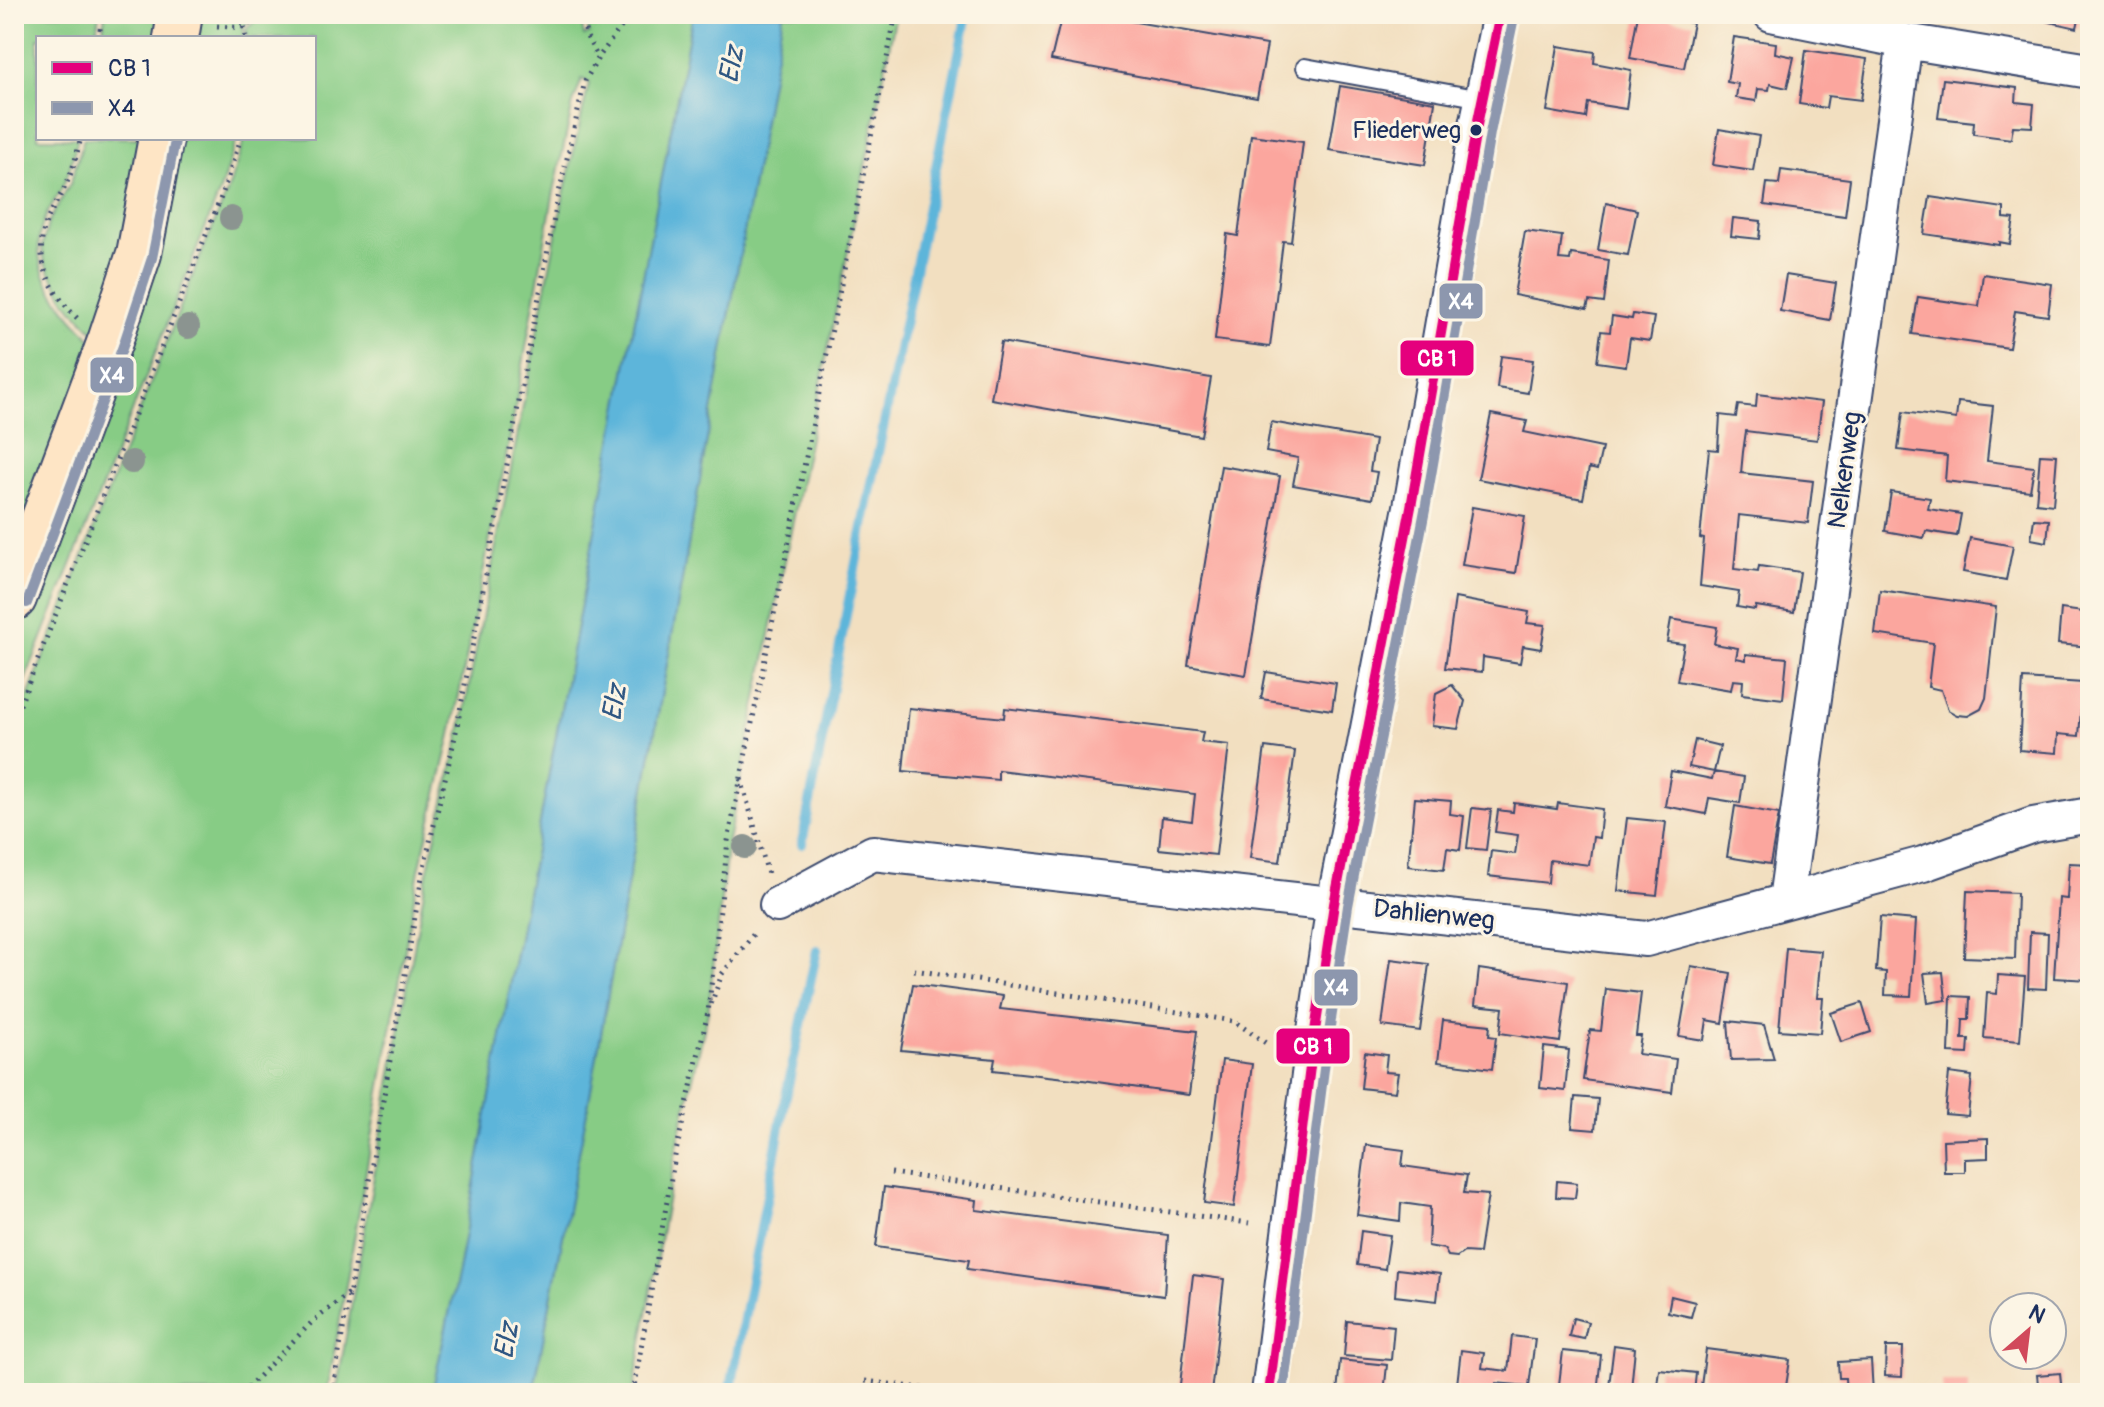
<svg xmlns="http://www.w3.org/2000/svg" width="2104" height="1407" viewBox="0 0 2104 1407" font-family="Pangolin,sans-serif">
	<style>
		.green { fill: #87cc85; stroke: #517e72; stroke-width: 2 }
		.water { fill: #5db5da; stroke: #3c729c; stroke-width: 2 }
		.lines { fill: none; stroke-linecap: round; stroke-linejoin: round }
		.stream { stroke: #5db5da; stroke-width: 10 }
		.building { fill: #fba69e }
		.lane-casing { stroke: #3b496d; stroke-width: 20 }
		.street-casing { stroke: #3b496d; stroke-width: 38 }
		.secondary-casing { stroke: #3b496d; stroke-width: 48 }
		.path { stroke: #3b496d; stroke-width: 5; stroke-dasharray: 2 6; stroke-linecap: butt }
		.lane { stroke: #fff; stroke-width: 16 }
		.street { stroke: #fff; stroke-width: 34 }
		.secondary { stroke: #fee5c5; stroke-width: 44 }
		.bus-1-casing { stroke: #fcf5e5; stroke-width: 16 }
		.bus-2-casing { stroke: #fcf5e5; stroke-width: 16 }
		.bus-1 { stroke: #e5007d; stroke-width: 10 }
		.bus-2 { stroke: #8d97ae; stroke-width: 10 }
		.tree { fill: #8b9490 }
		.bus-dot { fill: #1b2f5e; stroke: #fcf5e5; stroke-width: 3 }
		.labels { text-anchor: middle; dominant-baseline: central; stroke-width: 6; stroke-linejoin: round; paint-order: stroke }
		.bus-label { font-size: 24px; fill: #1b2f5e; stroke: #fcf5e5; text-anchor: end }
		.street-label { font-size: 26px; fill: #1b2f5e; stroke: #fcf5e5 }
		.water-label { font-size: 28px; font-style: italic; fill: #2f5783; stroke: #fcf5e5 }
		.line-badge { stroke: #fcf5e5; stroke-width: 3 }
		.badge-label { font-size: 22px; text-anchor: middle; font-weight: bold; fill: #fff }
	</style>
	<rect width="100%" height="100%" fill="#fcf5e5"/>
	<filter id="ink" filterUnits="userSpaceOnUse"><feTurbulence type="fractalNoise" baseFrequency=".0125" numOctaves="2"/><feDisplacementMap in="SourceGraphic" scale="16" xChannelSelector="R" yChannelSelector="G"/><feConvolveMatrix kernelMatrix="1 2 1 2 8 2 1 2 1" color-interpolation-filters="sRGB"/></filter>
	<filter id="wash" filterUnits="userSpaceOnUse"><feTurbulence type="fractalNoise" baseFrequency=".006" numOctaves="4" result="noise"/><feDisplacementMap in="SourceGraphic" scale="32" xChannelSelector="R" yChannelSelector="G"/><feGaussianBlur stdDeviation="1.8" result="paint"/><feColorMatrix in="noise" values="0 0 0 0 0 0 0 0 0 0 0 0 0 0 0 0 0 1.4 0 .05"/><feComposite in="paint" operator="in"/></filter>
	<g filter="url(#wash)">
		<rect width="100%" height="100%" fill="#f2dfc0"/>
		<!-- green -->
		<path class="green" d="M14 14H99L96 38H38V138H78C74 152 71 166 66 179 60 195 48 208 43 223 25 273 66 311 97 345L14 571Z
			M105 14H256L243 27 244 38H102Z
			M261 14H580L584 36 589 34 585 14H693L550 768 458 1272 432 1393H336L427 873 459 738 563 199 589 83 582 79 573 103 553 196 510 437 451 735 419 870 327 1393H14V732L198 262 227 193 245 138H314V38H248L246 29 259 18Z
			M783 14H896L728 841 708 1012 675 1156 633 1393H533L590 1095Z
			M84 138H237L220 191 14 708V624L114 353 66 302 45 264 42 247 48 223 71 182Z"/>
		<!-- water -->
		<path class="water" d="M693 14H783L590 1095 533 1393H432L458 1272 550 768Z"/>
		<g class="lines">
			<!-- stream -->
			<path class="stream" d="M802 844 861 537 967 14
				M730 1393 785 1100 817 950"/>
		</g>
		<g id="blocks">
			<!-- building -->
			<path class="building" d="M1062 14H1090L1267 45 1257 98 1051 60Z
				M1638 14 1693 23 1684 68 1630 58Z
				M2042 14H2080L2077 28 2041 20Z
				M1734 37 1776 43 1775 53 1794 57 1787 88 1770 84 1769 90 1758 89 1756 101 1736 98 1738 84 1727 82Z
				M1558 46 1595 52 1594 63 1631 70 1626 109 1588 103 1586 118 1547 111Z
				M1806 50 1867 59 1861 100 1828 96 1826 108 1799 104Z
				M1943 79 2017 88 2016 102 2034 104 2032 127 2013 126 2011 139 1973 134 1974 122 1938 118Z
				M1340 86 1435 102 1425 165 1329 150Z
				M1719 129 1759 136 1753 171 1713 165Z
				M1251 135 1303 142 1291 242 1283 241 1270 347 1215 340 1227 234 1238 236Z
				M1781 170 1850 179 1845 216 1764 205 1767 183 1779 184Z
				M1930 197 2004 208V218L2014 219 2010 244 1999 242V245L1924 234Z
				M1606 203 1637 210 1628 255 1598 250Z
				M1733 218 1761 221 1759 239 1731 236Z
				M1525 231 1562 236 1559 259 1570 260 1571 254 1609 260 1604 303 1589 301 1587 309 1514 295Z
				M1983 274 2052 284 2048 316 2015 311 2009 348 1912 334 1918 297 1979 306Z
				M1786 275 1836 283 1830 320 1780 311Z
				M1633 314 1654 317 1650 341 1630 338 1626 366 1597 362 1601 331 1610 332 1612 316 1632 319Z
				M1001 342 1211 378 1201 436 991 399Z
				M1501 356 1533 360 1528 393 1497 388Z
				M1757 394 1822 402 1817 440 1746 431 1743 452 1741 473 1813 481 1808 523 1739 515 1734 569 1758 572 1759 566 1800 572 1794 612 1756 606 1755 610 1737 607 1739 592 1700 586 1704 539 1700 538 1709 449 1718 450 1720 415 1736 417 1738 405 1756 407Z
				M1958 402 1993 406 1987 461 2034 467 2030 491 1945 481 1947 456 1898 450 1903 412 1956 419Z
				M1491 414 1527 421 1524 432 1602 448 1597 470 1589 468 1583 499 1478 479Z
				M1271 422 1375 440 1370 471 1377 472 1372 499 1293 485 1298 458 1266 452Z
				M2040 454 2057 455 2053 505 2036 503Z
				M1221 466 1280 476 1246 675 1188 665Z
				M1891 492 1930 498 1928 509 1961 514 1957 536 1926 531 1924 538 1885 531Z
				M1472 507 1525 516 1516 573 1462 565Z
				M2034 519 2049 520 2047 542 2031 539Z
				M1970 538 2013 546 2006 580 1963 572Z
				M1880 590 1996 607 1986 698 1981 709 1968 716 1957 715 1948 710 1941 690 1928 687 1933 643 1875 634Z
				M1455 598 1529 612 1527 623 1545 625 1541 649 1523 646 1520 663 1483 657 1482 672 1445 668Z
				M2061 609 2090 613V647L2058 644Z
				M1671 619 1717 627 1714 644 1738 648 1736 658 1746 660V654L1787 658 1783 699 1742 694 1743 681 1733 680 1731 690 1677 681 1684 644 1667 642Z
				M1266 672 1336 683 1332 710 1261 699Z
				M2023 679 2083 683 2079 736 2058 734 2057 753 2019 750Z
				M1452 685 1465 701 1458 729 1432 726 1436 693Z
				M909 708 1004 718 1005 708 1203 732 1201 742 1229 745 1216 855 1159 849 1162 817 1192 821 1195 794 998 770V780L903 771Z
				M1695 740 1720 746 1714 772 1744 777 1740 803 1709 798 1706 814 1665 806 1671 771 1712 779 1714 772 1689 767Z
				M1265 747 1295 751 1280 862 1250 858Z
				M1415 798 1451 801 1450 814 1464 816 1460 850 1447 848 1444 870 1408 866Z
				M1514 803 1557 809 1558 803 1602 809 1599 838 1593 837 1589 865 1550 860 1548 883 1488 876 1491 851 1515 854 1518 835 1495 832 1498 810 1513 812Z
				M1735 806 1779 814 1770 864 1727 857Z
				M1472 808 1491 810 1486 850 1467 848Z
				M1627 818 1666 822 1657 895 1618 891Z
				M2069 863 2090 864V980L2054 978 2059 898 2067 899Z
				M1967 891 2017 893 2015 959 1964 957Z
				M1880 917 1916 920 1911 996 1885 995 1886 972 1876 971Z
				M2030 932 2048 933 2046 989 2028 988Z
				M1786 948 1821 951 1817 998H1823L1820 1033 1779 1030Z
				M1391 959 1429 964 1420 1031 1382 1026Z
				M1691 966 1731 973 1723 1023 1707 1020 1704 1040 1679 1036Z
				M1479 969 1568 982 1560 1042 1500 1033 1503 1008 1475 1005Z
				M1943 972 1946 1000 1928 1003 1924 973Z
				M1998 975 2025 977 2020 1041 1984 1038 1987 993 1997 994Z
				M913 984 1003 996 1000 1009 1197 1031 1189 1095 1083 1080 993 1070 995 1059 901 1050Z
				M1606 989 1641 993 1636 1036H1641L1638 1054 1676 1059 1672 1092 1583 1080 1590 1030 1601 1031Z
				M1951 996 1970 997 1969 1019H1963L1962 1039H1969L1968 1054 1949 1053Z
				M1862 1003 1871 1032 1841 1042 1831 1013Z
				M1443 1020 1490 1025 1489 1036 1496 1037 1492 1069 1438 1062Z
				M1728 1021 1764 1025 1774 1059 1731 1060Z
				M1544 1047 1569 1050 1565 1091 1540 1088Z
				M1365 1052 1387 1055 1385 1072 1398 1073 1395 1092 1361 1088Z
				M1222 1060 1252 1064 1234 1207 1204 1203Z
				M1949 1073 1972 1076 1968 1116 1945 1114Z
				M1575 1097 1598 1099 1595 1130 1572 1128Z
				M1988 1138V1158L1965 1159V1172H1944L1943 1140Z
				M1366 1145 1404 1150 1402 1166 1467 1175 1464 1193 1488 1195 1479 1253 1464 1252 1457 1257 1448 1256 1444 1249 1428 1246 1430 1207 1401 1203 1400 1221 1357 1215Z
				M1557 1181 1577 1183 1575 1198 1556 1197Z
				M884 1187 977 1200 976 1210 1168 1235 1164 1296 967 1269 969 1260 876 1247Z
				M1361 1231 1390 1235 1385 1269 1357 1265Z
				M1397 1269 1440 1274 1437 1301 1395 1296Z
				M1193 1275 1224 1279 1211 1393H1179Z
				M1671 1296 1695 1302 1691 1317 1668 1312Z
				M1573 1318 1588 1322 1584 1339 1569 1336Z
				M1347 1321 1394 1326 1391 1360 1344 1356Z
				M1512 1336 1535 1339 1529 1386 1496 1383 1494 1393H1456L1461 1350 1484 1353 1482 1368 1508 1371Z
				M1614 1345 1635 1348 1631 1389 1609 1386Z
				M1886 1347H1903L1902 1377 1885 1376Z
				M1706 1349 1790 1360 1785 1393H1736V1387L1721 1385 1720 1393H1700Z
				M1563 1351 1601 1355 1597 1393H1558Z
				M1340 1360 1387 1365 1384 1393H1337Z
				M1871 1360 1873 1393H1846L1845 1378H1839L1838 1362Z
				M1659 1369 1696 1373 1694 1393H1656Z
				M2060 1373 2062 1393H2039L2037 1375Z
				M1942 1382H1968V1393H1943Z"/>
		</g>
	</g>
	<g filter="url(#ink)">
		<use href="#blocks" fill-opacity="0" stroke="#3b496d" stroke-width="2"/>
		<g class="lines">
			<!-- lane casing -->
			<g class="lane-casing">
				<path id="lane" d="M1305 67 1482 99"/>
			</g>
			<!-- street casing -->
			<g class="street-casing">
				<path id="street" d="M1771 14 1905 41 2090 71
					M1786 900 1905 41
					M777 905 873 853 1646 939 1923 864 2033 825 2090 815
					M1269 1393 1312 1051 1334 904 1411 507 1476 130 1500 14"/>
			</g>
			<!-- secondary casing -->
			<g class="secondary-casing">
				<path id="secondary" d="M176 38 180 14
					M14 598 110 341 139 254 161 138"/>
			</g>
			<!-- path -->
			<path class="path" d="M582 14 586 35 598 58
				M217 26C236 27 246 31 258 14
				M244 27 246 38
				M99 38 102 14
				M77 318C50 291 31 256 48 218 54 205 63 193 68 180 74 167 77 152 81 138
				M14 720 223 192 241 138
				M741 779 768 874
				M914 970 1234 1021 1270 1046
				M711 1004 722 974 756 931
				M891 1173 1249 1223
				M865 1381 960 1393
				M242 1393 311 1323 349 1293
				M332 1393 423 871 455 737 558 197 585 81 598 58 621 27 627 14
				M633 1393 675 1156 708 1012 728 841 896 14"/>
			<!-- lane -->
			<use href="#lane" class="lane"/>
			<!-- street -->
			<use href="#street" class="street"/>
			<!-- secondary -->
			<use href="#secondary" class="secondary"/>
			<!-- bus-1 casing -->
			<g class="bus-1-casing">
				<path id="bus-1" d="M1269 1393 1312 1051 1334 904 1411 507 1476 130 1500 14"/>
			</g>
			<!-- bus-2 casing -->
			<g class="bus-2-casing">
				<path id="bus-2" d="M27 603 123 346 152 258 175 141
					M1283 1393 1326 1053 1348 906 1425 510 1490 133 1514 17"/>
			</g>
			<!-- bus-1 -->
			<use href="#bus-1" class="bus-1"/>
			<!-- bus-2 -->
			<use href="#bus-2" class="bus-2"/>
		</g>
		<!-- trees -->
		<g class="tree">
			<circle cx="231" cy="218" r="12"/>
			<circle cx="188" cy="327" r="12"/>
			<circle cx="132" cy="462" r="12"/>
			<circle cx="745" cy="847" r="12"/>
		</g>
	</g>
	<!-- markers -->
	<circle class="bus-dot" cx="1476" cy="130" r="7"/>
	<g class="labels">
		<!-- bus labels -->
		<g class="bus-label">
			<text x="1461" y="130">Fliederweg</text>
		</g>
		<!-- street labels -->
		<g class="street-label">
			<text transform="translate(1845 470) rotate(-82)">Nelkenweg</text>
			<text transform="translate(1434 915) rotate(6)">Dahlienweg</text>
		</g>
		<!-- water labels -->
		<g class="water-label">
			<text transform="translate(732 65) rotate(-79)">Elz</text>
			<text transform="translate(615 703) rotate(-80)">Elz</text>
			<text transform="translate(507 1341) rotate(-80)">Elz</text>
		</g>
	</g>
	<g class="line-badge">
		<rect x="1438" y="282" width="46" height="38" rx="8" fill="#8d97ae"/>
		<rect x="1399" y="339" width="76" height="38" rx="8" fill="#e5007d"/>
		<rect x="89" y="356" width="46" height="38" rx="8" fill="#8d97ae"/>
		<rect x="1313" y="968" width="46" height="39" rx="8" fill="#8d97ae"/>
		<rect x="1275" y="1027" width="76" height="38" rx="8" fill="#e5007d"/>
	</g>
	<g class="badge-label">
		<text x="1461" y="309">X4</text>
		<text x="1437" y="366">CB 1</text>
		<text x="112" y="383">X4</text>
		<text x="1336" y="995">X4</text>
		<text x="1313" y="1054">CB 1</text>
	</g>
	<!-- margin -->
	<rect width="2104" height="1407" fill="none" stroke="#fcf5e5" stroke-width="48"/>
	<!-- legend -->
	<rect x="36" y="36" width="280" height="104" fill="#fcf5e5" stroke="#a2a6af" stroke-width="2"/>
	<rect x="52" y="62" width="40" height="12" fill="#e5007d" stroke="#a2a6af" stroke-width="2"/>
	<text x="108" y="76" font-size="24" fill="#1b2f5e">CB 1</text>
	<rect x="52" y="102" width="40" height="12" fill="#8d97ae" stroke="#a2a6af" stroke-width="2"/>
	<text x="108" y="116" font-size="24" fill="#1b2f5e">X4</text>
	<!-- north arrow -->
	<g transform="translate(2028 1331) rotate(28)"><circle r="38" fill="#fcf5e5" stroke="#a2a6af" stroke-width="2"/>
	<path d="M0-6L14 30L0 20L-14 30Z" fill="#d1495b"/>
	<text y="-12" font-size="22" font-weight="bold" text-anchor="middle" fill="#1b2f5e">N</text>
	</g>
</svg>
